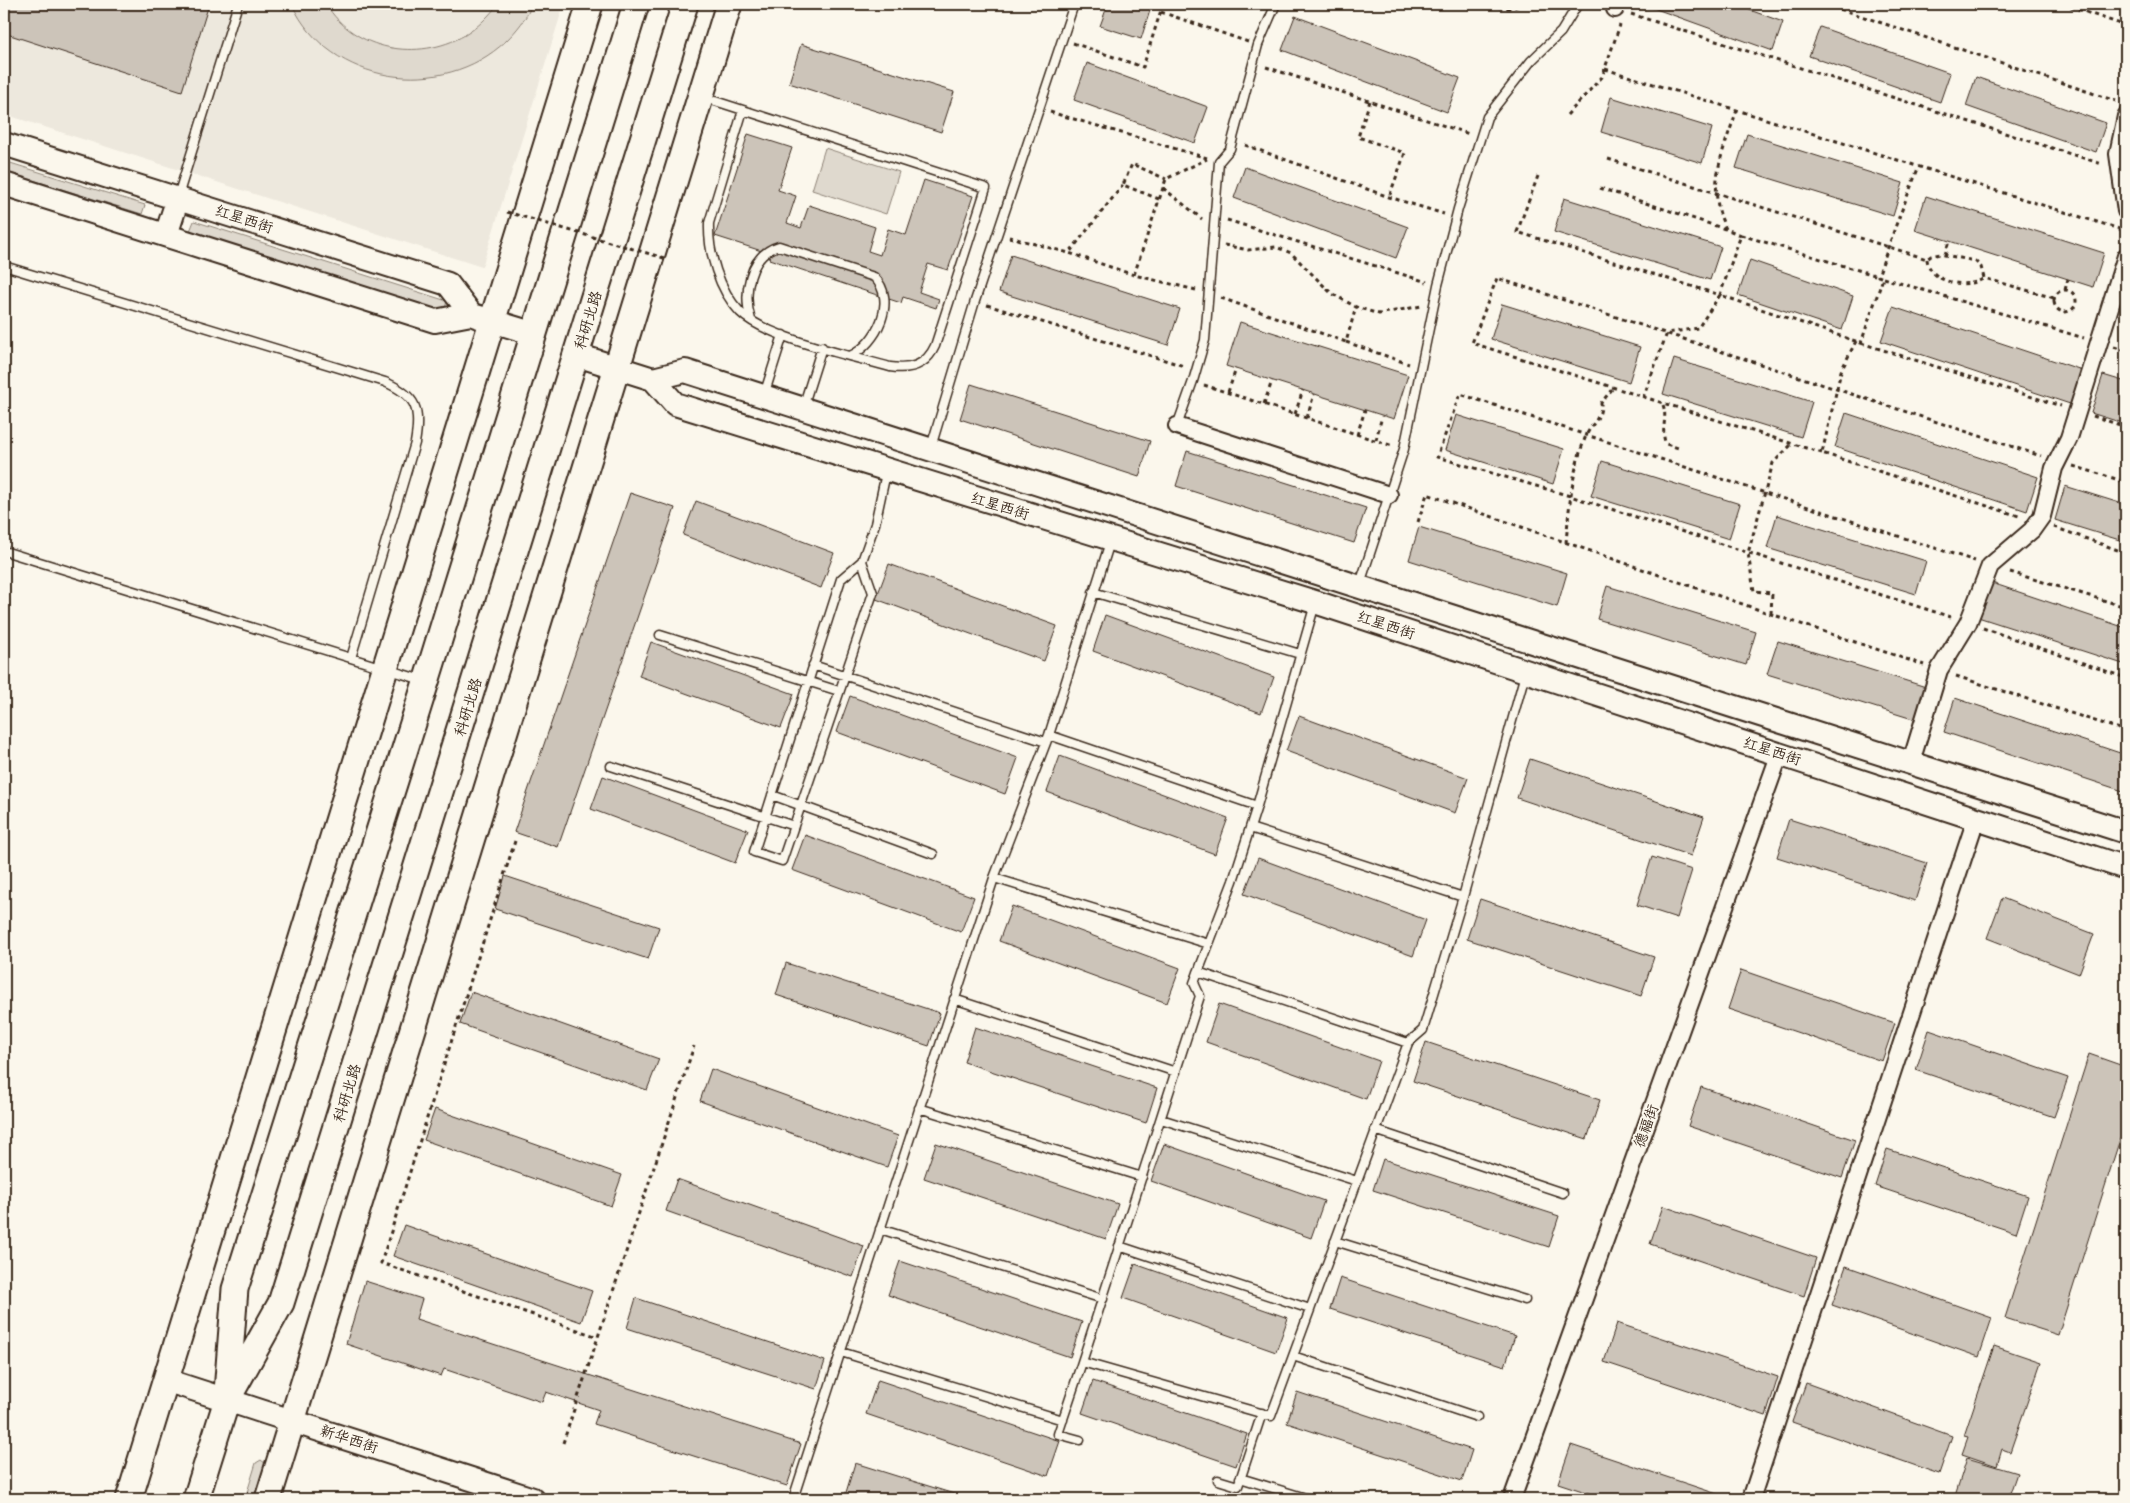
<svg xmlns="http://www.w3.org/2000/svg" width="2130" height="1503" viewBox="0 0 2130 1503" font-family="Sriracha,'LXGW WenKai TC',sans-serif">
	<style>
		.built { fill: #ede8dd }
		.green { fill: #dfd9ce; stroke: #8d8276 }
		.building { fill: #ccc4b9; stroke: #3b2a1e }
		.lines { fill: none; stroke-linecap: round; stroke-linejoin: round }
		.service-casing { stroke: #3b2a1e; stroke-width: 11 }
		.minor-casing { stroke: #3b2a1e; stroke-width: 20 }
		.secondary-casing { stroke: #3b2a1e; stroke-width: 26 }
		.primary-casing { stroke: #3b2a1e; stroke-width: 29 }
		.path { stroke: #3b2a1e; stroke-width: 3; stroke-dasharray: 4 4; stroke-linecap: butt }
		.service { stroke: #fbf7ec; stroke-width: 8 }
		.minor { stroke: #fbf7ec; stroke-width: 16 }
		.secondary { stroke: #fbf7ec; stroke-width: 22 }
		.primary { stroke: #fbf7ec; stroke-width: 25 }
		.path-bridge { stroke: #3b2a1e; stroke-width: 3; stroke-dasharray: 4 4; stroke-linecap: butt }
		.labels { text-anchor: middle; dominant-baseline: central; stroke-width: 4; stroke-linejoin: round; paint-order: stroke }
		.street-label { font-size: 15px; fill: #3b2a1e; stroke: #fbf7ec }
	</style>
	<rect width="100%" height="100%" fill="#fbf7ec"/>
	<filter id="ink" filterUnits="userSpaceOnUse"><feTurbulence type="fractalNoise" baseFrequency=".02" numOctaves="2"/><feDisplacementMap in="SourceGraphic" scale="10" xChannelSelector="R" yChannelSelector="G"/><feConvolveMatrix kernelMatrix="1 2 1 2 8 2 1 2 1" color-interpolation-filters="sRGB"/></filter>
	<g filter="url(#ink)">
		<!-- built -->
		<path class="built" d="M4 4H564L482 267 4 114Z"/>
		<!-- green -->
		<path class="green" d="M292 4H326C354 51 418 62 465 35 478 27 489 16 498 4H532C527 18 517 30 506 41 443 101 329 85 292 4Z
			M825 148 899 172 886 214 812 190Z
			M4 161 145 205 142 214 4 171Z
			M194 221 447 301 444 312 190 231Z
			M261 1460 266 1464 258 1499H245L256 1463Z"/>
		<!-- building -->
		<path class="building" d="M4 4H125L133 7 134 4H209L182 91 4 33Z
			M1108 4H1152L1141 39 1100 26Z
			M1642 4H1733L1783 22 1773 51Z
			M2107 4H2126V11Z
			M1295 16 1460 78 1447 112 1282 50Z
			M1820 27 1950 73 1940 102 1809 56Z
			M801 44 954 92 941 132 789 83Z
			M1087 63 1208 107 1195 143 1074 100Z
			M1976 77 2106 123 2096 152 1966 106Z
			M1611 97 1712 128 1702 163 1601 132Z
			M748 134 792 148 778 190 796 196 787 223 801 228 809 205 875 227 868 251 880 255 888 229 906 235 924 180 973 196 948 270 928 264 919 292 939 299 936 308 903 297 901 303 769 259 771 254 715 236Z
			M1747 134 1903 183 1893 216 1736 168Z
			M1245 167 1408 227 1396 258 1234 198Z
			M1926 196 2104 253 2093 287 1915 230Z
			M1564 198 1721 247 1710 280 1554 232Z
			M1011 255 1180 309 1168 345 999 292Z
			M1750 260 1853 296 1842 330 1738 295Z
			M1502 304 1640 347 1629 382 1491 339Z
			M1893 307 2085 371 2073 405 1881 341Z
			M1240 322 1408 375 1394 419 1226 366Z
			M1674 359 1812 402 1801 437 1663 394Z
			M2103 375 2126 382V424L2091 413Z
			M971 384 1150 441 1139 477 960 419Z
			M1846 413 2038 477 2027 511 1835 447Z
			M1456 415 1564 449 1553 484 1445 450Z
			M1187 451 1366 508 1354 543 1176 486Z
			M1602 461 1740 504 1729 539 1591 496Z
			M2065 486 2126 505V542L2055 520Z
			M630 493 675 508 558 847 514 832Z
			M696 501 834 553 821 588 683 535Z
			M1777 515 1926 561 1916 594 1767 548Z
			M1419 527 1567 573 1557 607 1409 560Z
			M889 564 1057 626 1044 661 876 599Z
			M1989 582 2126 628V665L1978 617Z
			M1607 586 1756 632 1746 665 1597 619Z
			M1105 615 1274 677 1261 713 1093 651Z
			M1778 641 1926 687 1916 720 1767 674Z
			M651 642 794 694 781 728 639 676Z
			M850 696 1018 758 1005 794 837 732Z
			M1955 698 2126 755V792L1944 732Z
			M1299 716 1468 778 1455 813 1286 751Z
			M1060 756 1228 818 1215 854 1047 792Z
			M1530 759 1704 817 1691 856 1517 798Z
			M603 776 748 830 735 863 591 809Z
			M1789 819 1927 863 1915 901 1777 857Z
			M805 835 974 897 961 932 792 870Z
			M1652 857 1692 870 1677 918 1637 905Z
			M1258 858 1426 920 1413 956 1244 894Z
			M505 876 659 927 648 959 495 909Z
			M2002 898 2094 934 2079 974 1987 938Z
			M1480 899 1654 957 1641 996 1467 939Z
			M1012 906 1180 968 1167 1003 999 941Z
			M786 963 940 1013 929 1046 776 995Z
			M1741 970 1895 1023 1882 1061 1728 1009Z
			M471 992 659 1059 647 1090 460 1024Z
			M1219 1004 1379 1061 1366 1099 1206 1042Z
			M975 1027 1157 1088 1146 1123 964 1062Z
			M1929 1030 2068 1078 2054 1117 1916 1070Z
			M1426 1042 1600 1100 1587 1139 1413 1081Z
			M2089 1054 2126 1067V1120L2058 1335 2005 1318Z
			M711 1069 898 1136 887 1167 700 1101Z
			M1701 1087 1855 1140 1842 1178 1688 1126Z
			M435 1109 622 1175 611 1206 424 1140Z
			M936 1143 1118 1204 1106 1239 924 1178Z
			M1164 1144 1324 1201 1311 1238 1151 1181Z
			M1887 1149 2028 1196 2016 1233 1875 1186Z
			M1383 1159 1559 1216 1549 1247 1373 1190Z
			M677 1179 864 1246 853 1277 666 1211Z
			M1663 1206 1816 1258 1804 1296 1650 1244Z
			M404 1225 592 1291 581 1322 393 1256Z
			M900 1261 1082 1322 1070 1357 888 1295Z
			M1135 1264 1288 1318 1276 1352 1123 1298Z
			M1846 1266 1992 1318 1979 1357 1832 1305Z
			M1340 1278 1515 1336 1505 1366 1330 1309Z
			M365 1281 422 1299 416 1319 801 1444 787 1486 594 1424 599 1410 546 1392 542 1402 444 1369 441 1376 346 1344Z
			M636 1298 825 1361 816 1389 627 1328Z
			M1617 1323 1778 1377 1766 1416 1604 1362Z
			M1994 1346 2041 1362 2010 1452 2002 1449 1997 1466 1962 1454 1968 1437 1964 1436Z
			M878 1380 1060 1441 1048 1476 866 1414Z
			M1093 1381 1247 1434 1236 1466 1082 1413Z
			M1806 1383 1952 1436 1939 1474 1792 1422Z
			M1297 1392 1472 1450 1462 1481 1287 1423Z
			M1571 1445 1732 1499H1607L1558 1483Z
			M1967 1458 2017 1473 2008 1499H1954Z
			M855 1463 970 1499H844Z"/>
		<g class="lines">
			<!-- service casing -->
			<g class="service-casing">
				<path id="service" d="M715 101 743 110 986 188 935 346C926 366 910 370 890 367 852 356 766 338 740 312 719 290 708 253 709 223L743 110
					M178 196 238 4
					M4 266 385 382C417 396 421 409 415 443L351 658
					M751 320C743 295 748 255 779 246L874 277C898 300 877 344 850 356
					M764 395 783 335
					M803 407 822 347
					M1177 426 1193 381 1205 340 1219 162 1230 149 1258 45 1276 4
					M931 447 975 301 1074 4
					M4 551 422 680
					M862 561 841 579 754 852 782 861 873 593 862 561 875 524 886 473
					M1360 584 1404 449 1438 285 1458 209 1487 117 1531 61 1561 32 1578 4
					M1093 592 1300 654
					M1315 604 1257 806 1233 881 1194 983 1200 996 1082 1362 1271 1416 1408 1043 1423 1030 1463 897 1525 674
					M660 635 839 691
					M813 665 1046 742
					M1049 735 1257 806
					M611 766 794 826
					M772 795 933 854
					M1250 828 1463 897
					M994 878 1209 944
					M1198 972 1408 1043
					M954 999 1176 1072
					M919 1108 1142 1177
					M1161 1119 1357 1181
					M1375 1130 1563 1193
					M880 1229 1103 1299
					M1335 1241 1525 1300
					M1119 1246 1310 1309
					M841 1352 1063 1420
					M1293 1356 1477 1417
					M1080 1440 1058 1434 1082 1362
					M1240 1478 1309 1499
					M1218 1480 1238 1486 1262 1413
					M793 1499 994 878 1049 735 1110 542"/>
			</g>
			<!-- minor casing -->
			<g class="minor-casing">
				<path id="minor" d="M1615 9 1616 4
					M2126 116 2118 154 2126 211
					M1177 426 1389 495
					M1911 762 1939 670 1968 623 1990 566 2032 530 2042 516 2054 468 2069 438 2126 256
					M1512 1499 1780 753
					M1751 1499 1976 819"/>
			</g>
			<!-- secondary casing -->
			<g class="secondary-casing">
				<path id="secondary" d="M4 144 448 284 471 314 435 321 4 184
					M166 235 178 198
					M476 316 535 334
					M577 355 653 379
					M2126 832 685 371 653 379 675 404 1318 603 2126 868
					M165 1380 533 1499"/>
			</g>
			<!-- primary casing -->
			<g class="primary-casing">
				<path id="primary" d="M227 1392 235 1289 426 682 636 4
					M129 1499 590 4
					M196 1499 227 1400 281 1303 685 4
					M268 1499 729 4"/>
			</g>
			<!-- path -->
			<path class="path" d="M1491 4C1502 9 1511 10 1522 4
				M1825 4 2116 101
				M2063 4 2126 26
				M1161 12 1248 42
				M1631 14 2102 164
				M1073 43 1143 67 1163 4
				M1266 67 1469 134
				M1605 69 2126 231
				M1370 101 1358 137 1405 153 1389 197
				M1050 112 1207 158
				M1567 115 1602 77 1620 25
				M1245 145 1389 197 1444 214
				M1608 159 1927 259 1931 256 1940 254 1975 261 1981 267 1984 278 2054 298
				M1538 176 1517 232 1720 295 1741 235 1726 229C1705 187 1723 151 1737 110
				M1123 185 1069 253 1134 275
				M1163 188 1202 219
				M1600 188 1725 229
				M1159 199 1123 185 1132 164 1166 179
				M1227 220 1427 282
				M1741 235 1878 276
				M1009 237 1069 253
				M1224 245 1248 250 1276 247 1291 253 1331 293 1356 307 1379 314 1421 306
				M1945 255 1949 241
				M1927 259C1929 283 1968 290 1984 278
				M1883 278 2084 338
				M2054 301a11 11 0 1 1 22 0a11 11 0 1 1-22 0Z
				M1196 290 1134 275 1166 179 1207 159
				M2065 290 2068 279
				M1221 298 1346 342 1356 307
				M987 305 1184 366
				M1856 341 1841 371 1822 453 2022 517
				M1346 342 1409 364
				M1861 343 2061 406
				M2114 347 2126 351
				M1204 385 1393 446
				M1228 392 1236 369
				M1643 398 1667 333 1698 328 1720 295 1861 343 1883 278 1878 276 1896 225 1919 166
				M1264 404 1272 381
				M1663 405C1668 418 1660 431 1666 444L1678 448
				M1295 414 1303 390
				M2093 416 2126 427
				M1307 418 1314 394
				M1357 435 1365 410
				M1376 440 1382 416
				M1822 453 1472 343 1497 278 2041 456
				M2073 466 2126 482
				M1418 522 1427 494 1771 614 1924 665
				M2054 527 2126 553
				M1566 543C1569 508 1572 469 1586 436 1591 424 1602 418 1601 403L1613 388
				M2010 572 2126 607
				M1771 614 1772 593 1754 591 1748 553 1773 463 1792 444
				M1951 617 1570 496 1437 457 1460 394 1975 561
				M1983 628 2126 678
				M1956 676 2126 731
				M515 841 381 1263 598 1337
				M563 1443 694 1046"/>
			<!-- service -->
			<use href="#service" class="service"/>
			<!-- minor -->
			<use href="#minor" class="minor"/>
			<!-- secondary -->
			<use href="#secondary" class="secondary"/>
			<!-- primary -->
			<use href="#primary" class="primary"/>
			<!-- path-bridge -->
			<path class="path-bridge" d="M507 212 664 258"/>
		</g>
	</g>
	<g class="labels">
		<!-- street labels -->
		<g class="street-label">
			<text transform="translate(244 219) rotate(18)">红星西街</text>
			<text transform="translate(588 320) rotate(-73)">科研北路</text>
			<text transform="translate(1000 506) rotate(17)">红星西街</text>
			<text transform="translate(1386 625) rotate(18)">红星西街</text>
			<text transform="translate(468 707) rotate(-73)">科研北路</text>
			<text transform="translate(1772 751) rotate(18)">红星西街</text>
			<text transform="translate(347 1093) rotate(-73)">科研北路</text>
			<text transform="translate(1646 1126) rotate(-70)">德福街</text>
			<text transform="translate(349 1439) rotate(18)">新华西街</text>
		</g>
	</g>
	<!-- margin -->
	<rect width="2130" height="1503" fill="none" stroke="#fbf7ec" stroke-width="20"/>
	<rect x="10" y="10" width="2110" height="1483" fill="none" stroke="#3b2a1e" stroke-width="2" filter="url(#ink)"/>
</svg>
